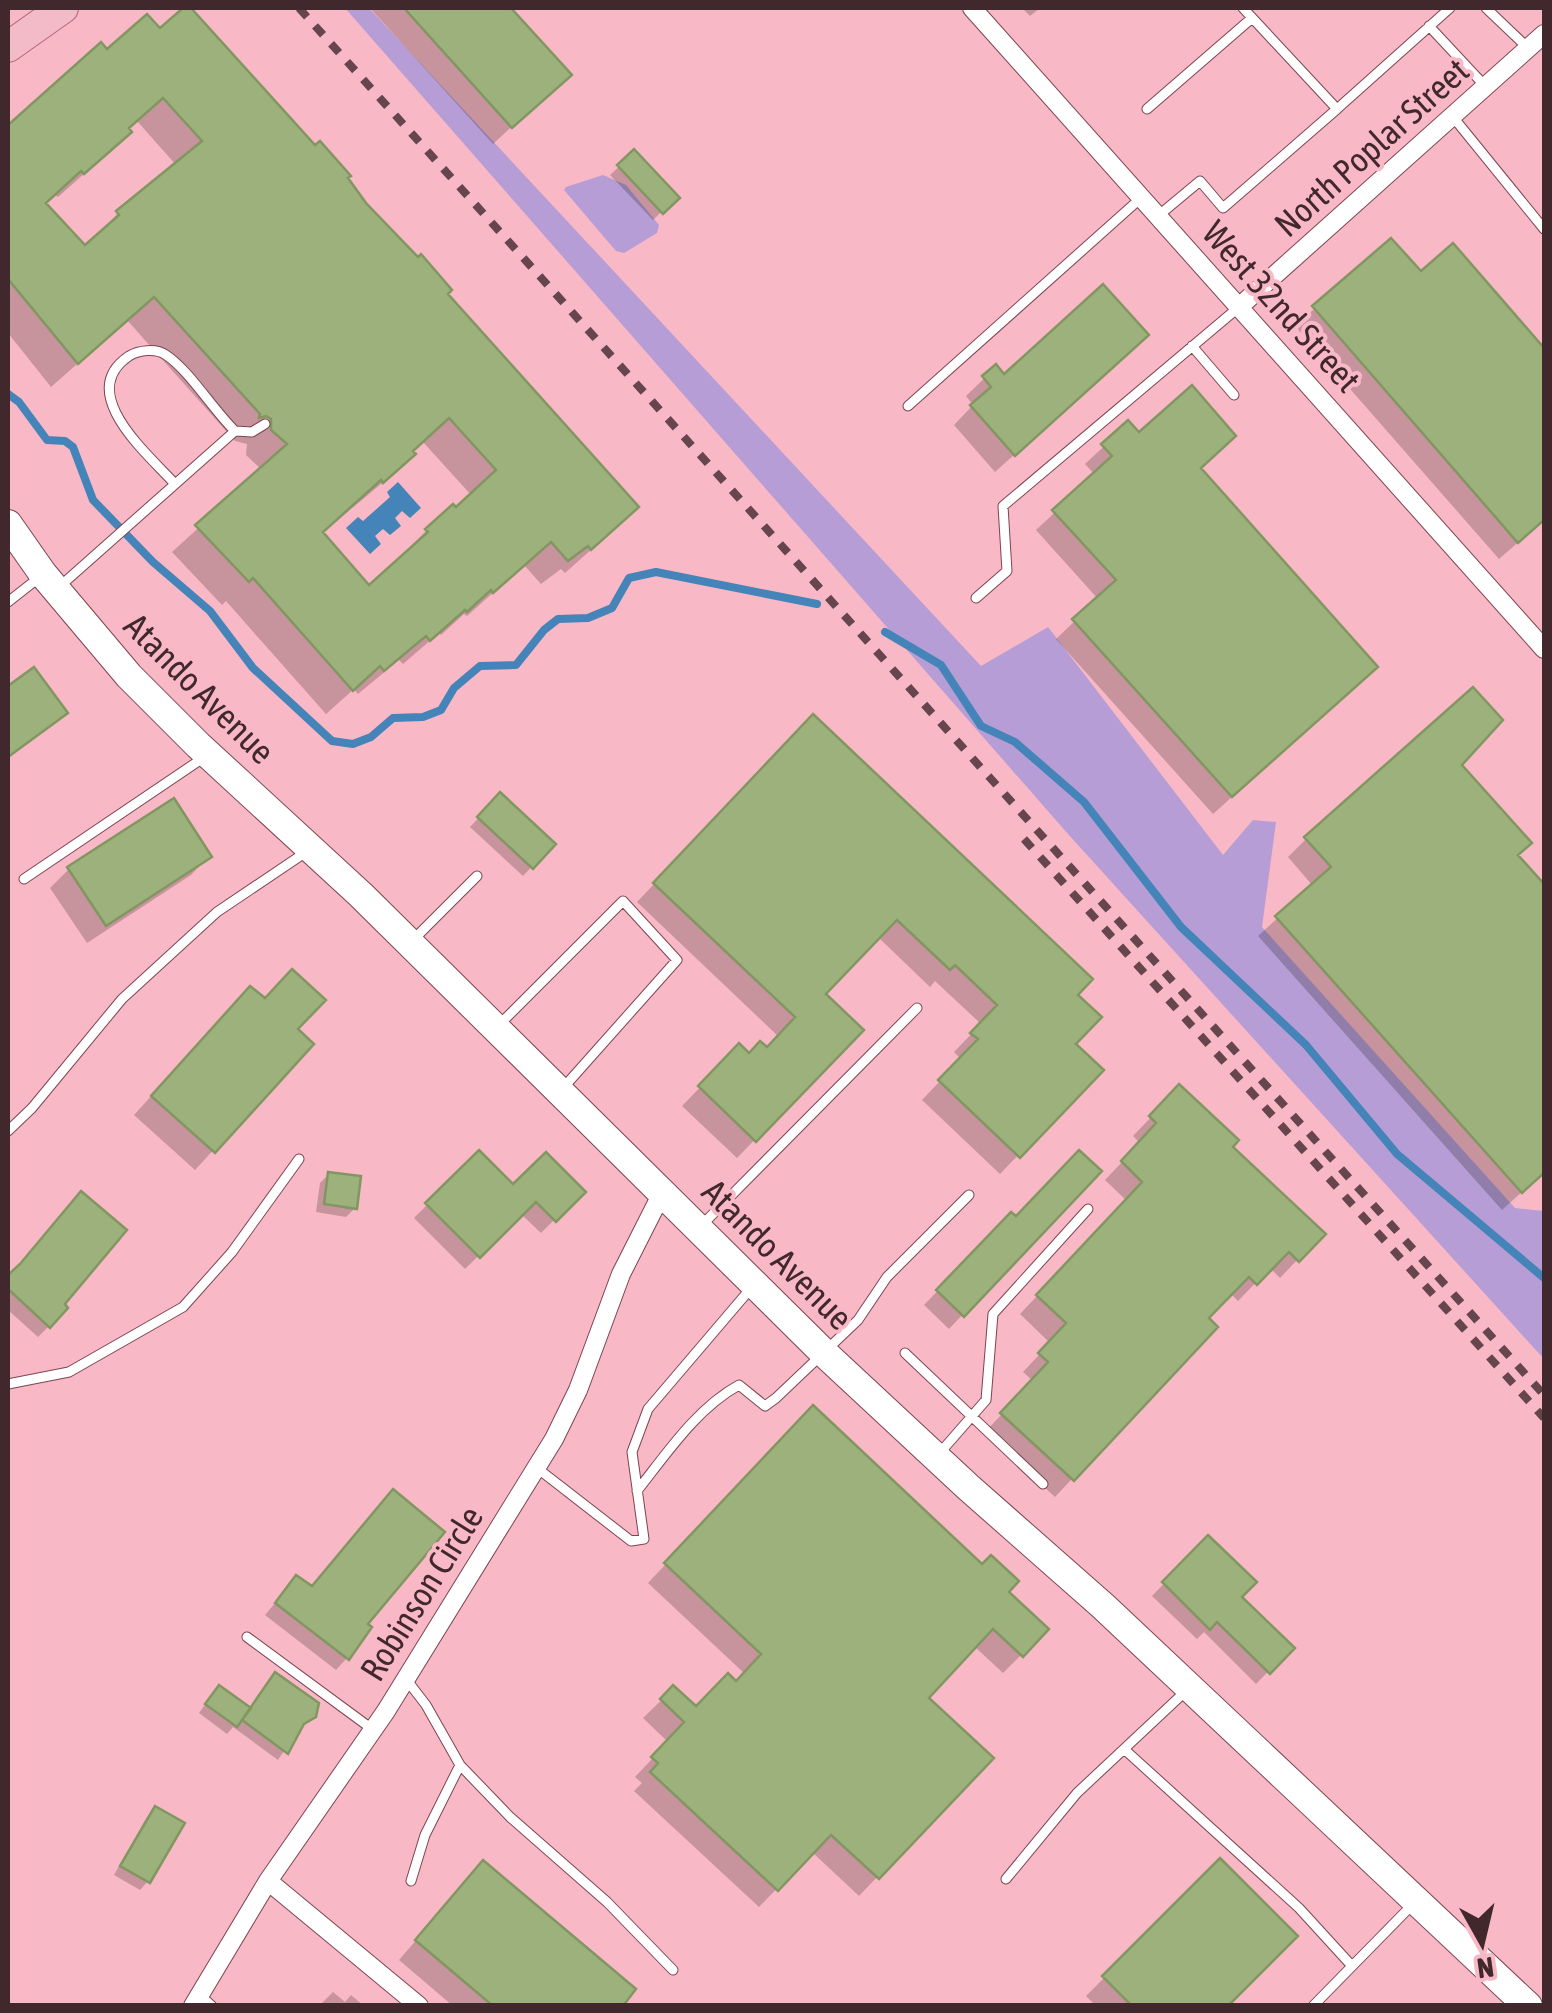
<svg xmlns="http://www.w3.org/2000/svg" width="1552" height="2013" viewBox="0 0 1552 2013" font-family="'Asap Condensed',sans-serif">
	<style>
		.green { fill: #b69dd5 }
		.water { fill: #4484b8 }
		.shadow { fill: #0003; fill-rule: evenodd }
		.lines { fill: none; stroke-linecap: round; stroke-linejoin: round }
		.stream { stroke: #4484b8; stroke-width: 8 }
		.building { fill: #9cb17b; stroke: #829661; stroke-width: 2.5; fill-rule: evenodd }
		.service-casing { stroke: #7c4552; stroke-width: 11 }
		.minor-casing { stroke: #7c4552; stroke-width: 20 }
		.secondary-casing { stroke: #7c4552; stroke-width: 30 }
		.primary-casing { stroke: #b06979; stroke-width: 32 }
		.service { stroke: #fff; stroke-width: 9 }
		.minor { stroke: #fff; stroke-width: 18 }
		.secondary { stroke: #fff; stroke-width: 28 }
		.primary { stroke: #f3bac7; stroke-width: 30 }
		.rail { stroke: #66454c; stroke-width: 8; stroke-dasharray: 12 12; stroke-linecap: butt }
		.labels { text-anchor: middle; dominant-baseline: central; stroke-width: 8; stroke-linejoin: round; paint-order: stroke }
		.street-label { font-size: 35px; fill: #41282d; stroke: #f9b8c5 }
	</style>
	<rect width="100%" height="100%" fill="#f9b8c5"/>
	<!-- green -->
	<path class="green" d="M345 8H369L981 666 1048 627 1223 855 1253 820 1276 822 1262 927 1515 1208 1544 1211V1359L1068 834Z
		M603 175 626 185 659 225 657 233 624 253 616 251 564 190 566 187Z"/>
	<!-- water -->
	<path class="water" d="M398 482 421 508 410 518 402 511 395 518 401 526 390 535 383 529 375 536 381 544 370 554 346 528 358 517 363 521 390 497 387 492Z"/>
	<!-- shadow -->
	<path class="shadow" d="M188 8 345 178 445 294 611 532 565 573 561 569 541 584 524 565 467 616 464 614 441 635 439 633 403 664 399 660 358 694 354 689 326 714 226 601 222 605 172 552 262 470 246 455 247 444 235 441 127 320 51 387 8 333V129L101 46 107 53 160 32ZM137 121 177 166 118 213 85 249 44 204 54 194 58 197 103 157ZM423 442 472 496 427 530 369 588 321 534 387 479Z
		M370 8H508L568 75 493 144Z
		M1022 8H1040L1030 16Z
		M634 153 676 198 653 220 610 175Z
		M1391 241 1420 275 1453 247 1544 352V520L1499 559 1295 326Z
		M1127 353 995 472 954 425 973 405 966 396 995 368 1004 377Z
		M1128 424 1357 685 1213 814 1056 639 1098 599 1036 530 1095 475 1085 464Z
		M33 670 64 713 8 758V689Z
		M795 736 1074 995 1072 1044 1100 1070 1000 1174 922 1100 961 1059 954 1052 981 1024 935 981 930 987 877 936 822 994 860 1030 737 1158 682 1106 739 1047 748 1056 767 1050 779 1037 637 902Z
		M1459 765 1515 855 1544 888V1172L1502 1210 1258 936 1313 886 1288 857 1306 839Z
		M500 795 553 844 523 876 470 827Z
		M209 856 191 875 87 943 50 888 69 869Z
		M232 1007 295 1030 311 1044 195 1170 134 1115Z
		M1179 1088 1229 1147 1322 1234 1280 1278 1270 1268 1238 1301 1230 1293 1206 1319 1214 1327 1055 1497 985 1432 1033 1381 1023 1372 1050 1343 1020 1314 1127 1201 1105 1180 1140 1143 1133 1136Z
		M479 1153 513 1187 582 1192 541 1233 521 1214 465 1269 414 1218Z
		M1098 1171 949 1329 924 1305 1011 1215 1016 1219Z
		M329 1174 355 1208 346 1217 316 1212 320 1183Z
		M13 1275 49 1326 38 1337 8 1310V1280Z
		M795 1427 1006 1592 1021 1655 1003 1673 974 1646 925 1698 990 1758 859 1896 812 1852 759 1907 634 1791 642 1783 635 1777 668 1742 643 1718 673 1689 696 1709 736 1684 745 1674 648 1583Z
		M1208 1538 1239 1597 1291 1648 1256 1684 1204 1632 1197 1639 1152 1596Z
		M296 1578 364 1625 347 1658 336 1670 265 1615Z
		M275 1675 314 1716 299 1728 278 1760 233 1727 227 1734 199 1713 211 1696 249 1710Z
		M155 1809 148 1881 140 1890 114 1875 147 1817Z
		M1220 1862 1225 2006H1096L1086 1996Z
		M466 1882 619 2006H453L399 1960Z
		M333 1992 345 2002 351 1995 364 2006H319Z"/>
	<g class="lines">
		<!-- stream -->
		<path class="stream" d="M8 394 19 402 47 440 65 441 73 447 93 500 153 562 210 611 253 668 332 741 353 744 371 737 393 718 423 717 441 710 454 688 480 666 516 665 544 630 558 619 588 618 612 608 629 578 656 572 817 604
			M885 632 941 665 981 726 1015 742 1084 802 1181 927 1306 1045 1397 1154 1544 1278"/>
	</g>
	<!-- building -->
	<path class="building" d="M183 8H191L315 145 320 141 351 176 348 178 366 203 418 257 421 254 452 290 448 294 639 507 591 550 588 546 568 561 551 542 493 593 491 590 467 612 465 610 430 641 426 636 384 671 380 666 353 691 253 578 249 582 195 525 287 444 271 430V419L266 416 259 418 260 414 154 297 78 364 8 279V125L101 42 107 49 147 14 160 28ZM163 98 202 141 116 211 119 215 85 245 46 203 81 171 84 174 132 132 129 128ZM449 418 496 470 456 507 453 504 425 529 428 532 369 585 323 532 381 480 383 483 416 454 413 451Z
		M404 8H511L572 75 512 128Z
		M634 149 680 198 663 214 617 165Z
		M1391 238 1421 271 1453 243 1544 348V520L1518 543 1312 306Z
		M1103 284 1149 335 1015 456 970 405 991 387 982 376 996 364 1004 374Z
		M1192 385 1236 436 1201 468 1378 667 1232 797 1072 619 1116 580 1052 510 1112 456 1101 444 1128 420 1139 432Z
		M34 667 68 713 8 757V686Z
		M1473 687 1503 720 1462 765 1532 843 1518 855 1544 884V1173L1522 1193 1275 916 1331 867 1304 837Z
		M813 714 1093 979 1078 995 1102 1017 1076 1044 1104 1070 1020 1158 938 1080 978 1039 970 1033 997 1005 955 965 950 970 897 920 826 994 864 1030 756 1142 698 1086 739 1043 749 1053 760 1041 767 1047 795 1017 653 883Z
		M500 792 556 844 533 869 477 817Z
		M174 798 212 857 106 926 67 867Z
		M292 969 326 1000 298 1029 314 1044 215 1153 151 1096 250 986 265 998Z
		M1179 1084 1239 1140 1233 1147 1326 1234 1299 1262 1289 1252 1257 1285 1249 1277 1209 1318 1218 1327 1074 1481 1000 1413 1048 1362 1038 1353 1066 1323 1036 1295 1142 1182 1121 1161 1156 1123 1149 1116Z
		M479 1150 513 1184 546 1152 586 1192 556 1222 536 1202 480 1258 425 1203Z
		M1079 1150 1102 1171 964 1317 936 1290 1011 1212 1016 1216Z
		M328 1172 361 1176 357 1209 324 1204Z
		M81 1191 127 1230 65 1304 68 1308 50 1328 8 1289V1275L20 1264Z
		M813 1405 982 1564 991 1555 1019 1581 1009 1592 1049 1629 1023 1657 993 1629 929 1698 994 1758 879 1879 831 1835 778 1891 650 1772 658 1763 651 1757 684 1722 660 1699 673 1685 696 1706 728 1673 736 1681 761 1654 664 1563Z
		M393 1489 445 1532 368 1624 372 1627 349 1660 275 1603 296 1575 312 1586Z
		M1208 1535 1257 1582 1242 1597 1295 1648 1270 1674 1217 1622 1210 1630 1162 1582Z
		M275 1672 319 1703 316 1717 304 1724 288 1754 242 1720Z
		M219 1685 251 1708 237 1727 205 1704Z
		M155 1806 185 1823 150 1883 120 1866Z
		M1220 1858 1298 1936 1228 2006H1132L1102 1976Z
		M483 1860 636 1989 623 2006H493L415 1940Z"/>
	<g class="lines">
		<!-- service casing -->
		<g class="service-casing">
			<path id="service" d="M1486 8 1528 48
				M1429 26 1485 86
				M1147 109 1252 18
				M1337 109 1450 8
				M1453 117 1544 229
				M1158 216 1200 181 1223 208 1337 109 1243 8
				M1192 346 1234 395
				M908 406 1142 197
				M175 484C149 455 74 393 129 356 139 350 156 348 166 355 189 370 214 411 235 431L252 432 265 424
				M58 588 235 431
				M976 598 1007 571 1003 506 1239 307
				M8 602 41 576
				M24 879 206 756
				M411 942 477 876
				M497 1027 623 901 677 960 564 1087
				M8 1131 32 1108 122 999 217 912 309 850
				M700 1227 917 1008
				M905 1353 1043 1484
				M8 1384 69 1372 183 1307 232 1252 299 1159
				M938 1455 986 1400 993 1314 1088 1209
				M537 1468 631 1541 644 1539 632 1452 648 1409 752 1287
				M637 1491C667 1453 697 1408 739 1385L765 1406 776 1398 858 1320 887 1277 969 1195
				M247 1637 372 1729
				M406 1679 426 1705 460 1765 510 1817 607 1902 673 1970
				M1124 1749 1299 1908 1352 1966
				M1006 1879 1077 1793 1188 1689
				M411 1881 425 1835 460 1765
				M200 1995 212 2006
				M1313 2006 1415 1902"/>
		</g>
		<!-- minor casing -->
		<g class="minor-casing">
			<path id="minor" d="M972 8 1544 649
				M1239 307 1544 34
				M268 1881 419 2006
				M193 2006 268 1881 386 1711 554 1439 578 1390 621 1274 662 1193"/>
		</g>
		<!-- secondary casing -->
		<g class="secondary-casing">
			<path id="secondary" d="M8 524 43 574 129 676 198 745 361 895 824 1353 968 1487 1103 1606 1528 2006"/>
		</g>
		<!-- primary casing -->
		<g class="primary-casing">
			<path id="primary" d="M8 47 63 8"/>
		</g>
		<!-- service -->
		<use href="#service" class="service"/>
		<!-- minor -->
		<use href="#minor" class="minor"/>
		<!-- secondary -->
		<use href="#secondary" class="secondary"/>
		<!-- primary -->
		<use href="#primary" class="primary"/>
		<!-- rail -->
		<path class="rail" d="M299 8 1544 1395
			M1024 839 1544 1418"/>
	</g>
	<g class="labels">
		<!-- street labels -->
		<g class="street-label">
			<text transform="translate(1371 147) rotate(-42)">North Poplar Street</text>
			<text transform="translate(1282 306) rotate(48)">West 32nd Street</text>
			<text transform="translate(200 688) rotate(45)">Atando Avenue</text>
			<text transform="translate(778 1254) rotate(45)">Atando Avenue</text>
			<text transform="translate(421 1593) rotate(-58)">Robinson Circle</text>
		</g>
	</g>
	<!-- border -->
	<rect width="1552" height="2013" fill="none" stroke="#41282d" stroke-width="20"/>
	<!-- north arrow -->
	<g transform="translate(1482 1943) rotate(172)" stroke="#f9b8c5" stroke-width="8" paint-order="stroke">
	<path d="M0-8L18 38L0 25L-18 38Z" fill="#41282d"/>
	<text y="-15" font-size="28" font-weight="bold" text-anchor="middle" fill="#41282d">N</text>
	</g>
</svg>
